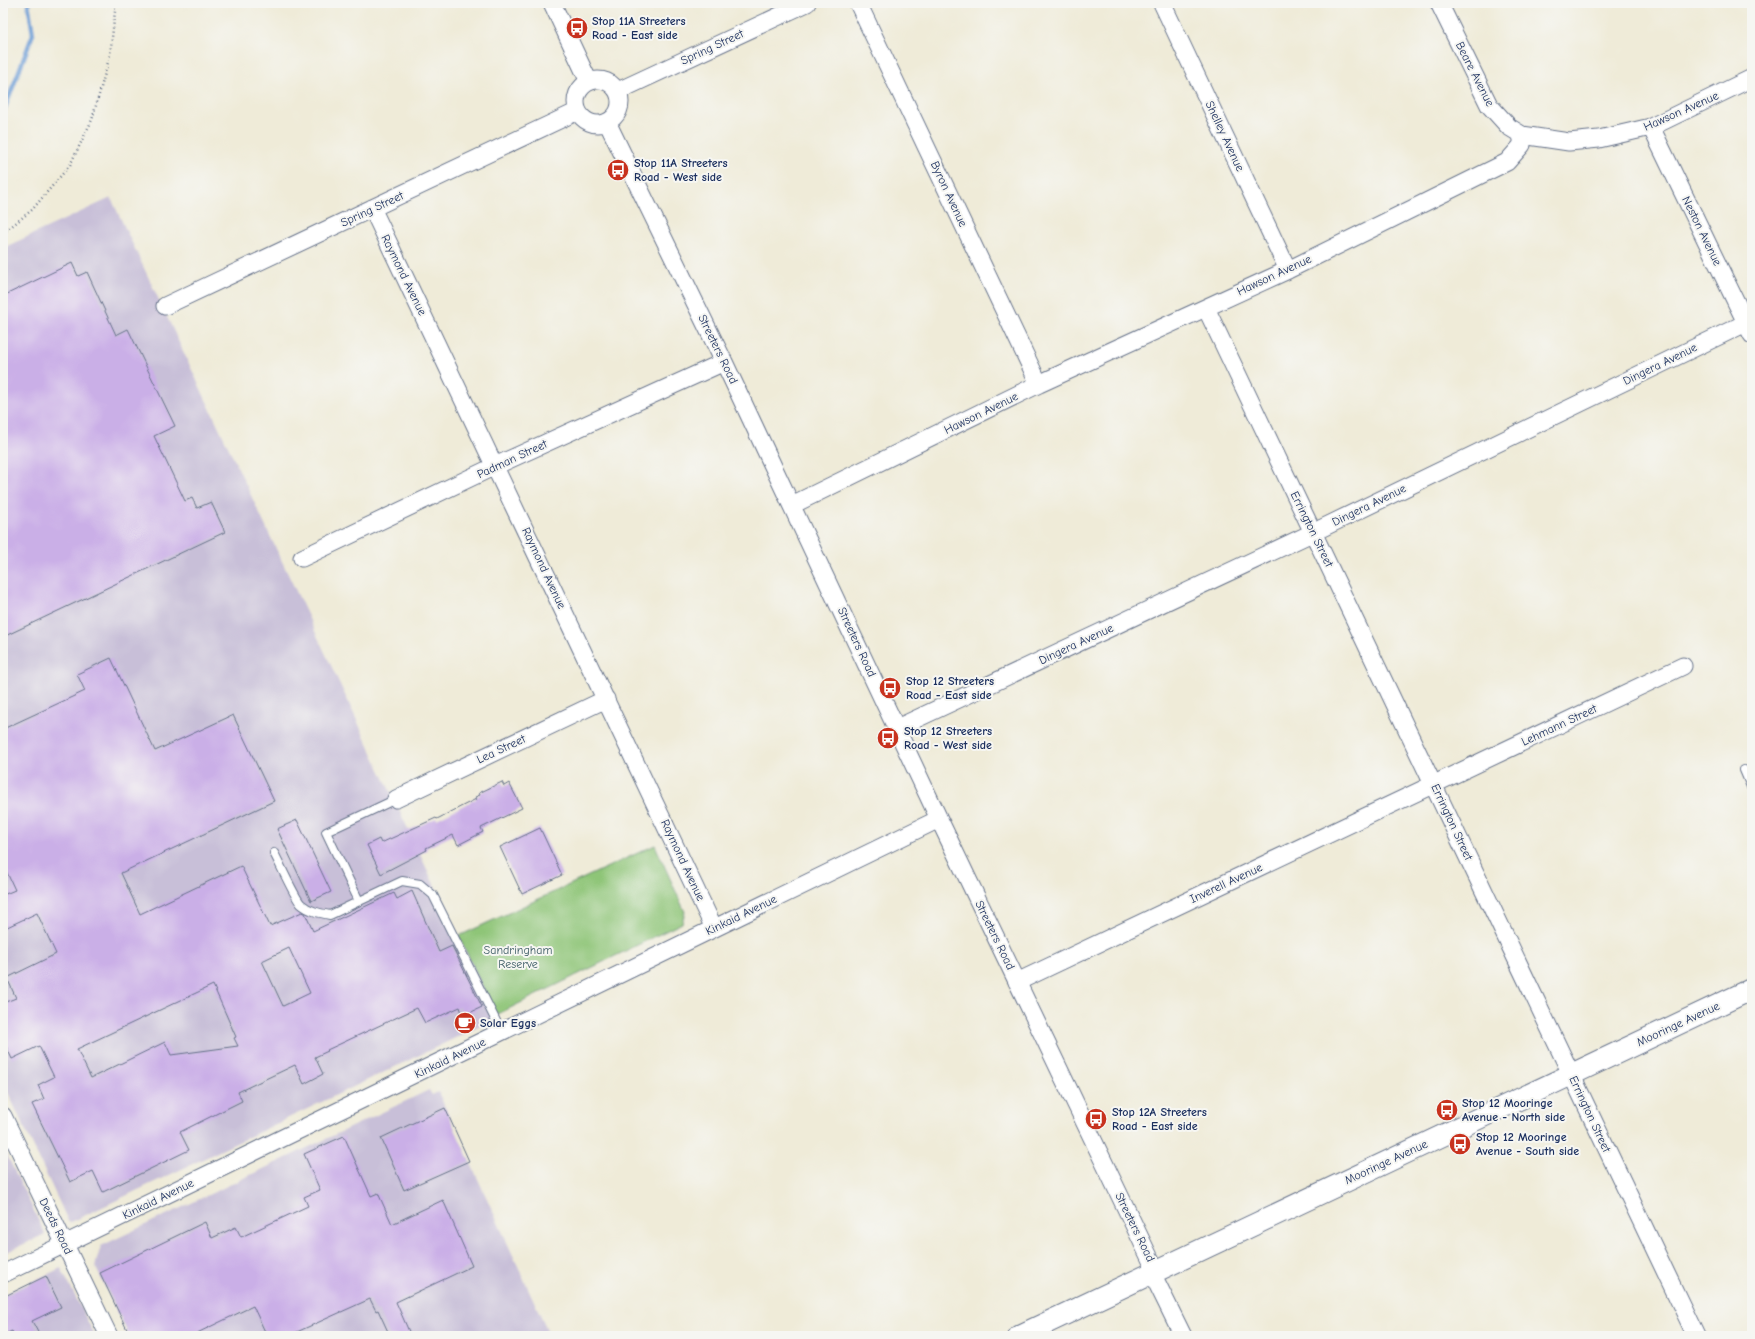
<svg xmlns="http://www.w3.org/2000/svg" width="1755" height="1339" viewBox="0 0 1755 1339" font-family="'Comic Neue',sans-serif">
	<style>
		.industrial { fill: #c8bfd8 }
		.green { fill: #8ec577; stroke: #547a6a }
		.lines { fill: none; stroke-linecap: round; stroke-linejoin: round }
		.stream { stroke: #6b9cd5; stroke-width: 4.5 }
		.building { fill: #caafe7; fill-rule: evenodd }
		.service-casing { stroke: #657189; stroke-width: 10 }
		.minor-casing { stroke: #657189; stroke-width: 19 }
		.tertiary-casing { stroke: #657189; stroke-width: 23 }
		.path { stroke: #657189; stroke-width: 2.5; stroke-dasharray: 1 3; stroke-linecap: butt }
		.service { stroke: #fff; stroke-width: 8 }
		.minor { stroke: #fff; stroke-width: 17 }
		.tertiary { stroke: #fff; stroke-width: 21 }
		.labels { text-anchor: middle; dominant-baseline: central; stroke-width: 4; stroke-linejoin: round; paint-order: stroke }
		.poi-label { font-size: 12px; font-weight: bold; fill: #1b2f5e; stroke: #f6f6f2; text-anchor: start }
		.street-label { font-size: 12px; fill: #1b2f5e; stroke: #f6f6f2 }
		.park-label { font-size: 12px; fill: #3e5c66; stroke: #f6f6f2 }
	</style>
	<rect width="100%" height="100%" fill="#f6f6f2"/>
	<filter id="ink" filterUnits="userSpaceOnUse"><feTurbulence type="fractalNoise" baseFrequency=".025" numOctaves="2"/><feDisplacementMap in="SourceGraphic" scale="8" xChannelSelector="R" yChannelSelector="G"/><feConvolveMatrix kernelMatrix="1 2 1 2 8 2 1 2 1" color-interpolation-filters="sRGB"/></filter>
	<filter id="wash" filterUnits="userSpaceOnUse"><feTurbulence type="fractalNoise" baseFrequency=".012" numOctaves="4" result="noise"/><feDisplacementMap in="SourceGraphic" scale="16" xChannelSelector="R" yChannelSelector="G"/><feGaussianBlur stdDeviation="0.9" result="paint"/><feColorMatrix in="noise" values="0 0 0 0 0 0 0 0 0 0 0 0 0 0 0 0 0 1.4 0 .05"/><feComposite in="paint" operator="in"/></filter>
	<g filter="url(#wash)">
		<rect width="100%" height="100%" fill="#efebd8"/>
		<!-- industrial -->
		<path class="industrial" d="M111 198 497 1018 69 1223 3 1082V248Z
			M429 1090 432 1095 438 1092 550 1336H129L95 1266 101 1246Z
			M3 1147 45 1234 3 1254Z
			M61 1268 95 1336H3V1295Z"/>
		<!-- green -->
		<path class="green" d="M655 845 685 912 682 923 496 1015 459 936Z"/>
		<g class="lines">
			<!-- stream -->
			<path class="stream" d="M3 113 33 34 28 3"/>
		</g>
		<g id="blocks">
			<!-- building -->
			<path class="building" d="M72 263 78 276 87 272 116 335 128 329 175 426 154 436 185 501 192 498 197 508 211 502 225 532 3 637V296Z
				M111 658 155 751 233 715 274 801 121 873 140 914 241 866 270 926 302 912 305 913 313 931 394 893 397 899 412 891 439 952 452 946 482 1007 463 1016 460 1007 425 1023 417 1008 327 1050 328 1051 315 1057 323 1074 304 1084 295 1065 238 1092 242 1101 180 1132 189 1150 103 1192 93 1171 70 1182 32 1104 44 1099 38 1085 54 1077 39 1046 12 1059 3 1040V1003L16 998 7 978 56 954 37 913 3 929V895L15 890 3 864V729L85 691 77 674ZM289 948 310 993 283 1006 262 961ZM213 985 236 1037 234 1038 238 1046 171 1055 165 1042 91 1078 77 1049Z
				M502 782 504 786 509 783 522 808 481 828 483 832 458 845 453 835 426 848 427 850 381 874 367 845 379 839 381 843 436 818 437 819 476 799 475 797 480 795 479 793Z
				M297 820 331 892 311 901 277 829Z
				M540 828 562 875 522 894 500 847Z
				M445 1108 469 1161 404 1190 381 1138Z
				M344 1136 371 1196 378 1193 392 1224 443 1200 472 1266 396 1302 411 1336H390L378 1310 376 1311 370 1299 288 1336H267L253 1306 191 1336H130L100 1273 205 1222 212 1238 236 1227 241 1237 308 1206 304 1197 320 1190 304 1154Z
				M46 1276 61 1307 32 1321 40 1336H14L12 1331 3 1335V1297Z"/>
		</g>
	</g>
	<g filter="url(#ink)">
		<use href="#blocks" fill-opacity="0" stroke="#657189" stroke-width="1"/>
		<g class="lines">
			<!-- service casing -->
			<g class="service-casing">
				<path id="service" d="M1744 770 1752 789
					M274 853C279 862 295 898 301 904 309 911 319 913 330 915L402 881 420 884 433 895 502 1033
					M359 901 326 832 396 799"/>
			</g>
			<!-- minor casing -->
			<g class="minor-casing">
				<path id="minor" d="M552 3 589 82
					M858 3 1039 384
					M1162 3 1288 270
					M1439 3 1489 105 1509 127 1522 135 1569 142 1599 139 1651 127 1752 78
					M576 102a22 22 0 1 1 44 0a22 22 0 1 1-44 0Z
					M618 91 807 3
					M607 122 724 362 939 819 1156 1271
					M1651 127 1752 335
					M372 208 714 928
					M165 306 578 111
					M1206 308 1696 1336
					M792 505 1039 384 1288 270 1507 162 1522 145V135
					M302 558 495 466 724 362
					M897 728 1314 532 1752 320
					M396 799 606 699
					M1017 982 1683 666
					M3 1116 109 1336
					M1152 1273 1183 1336
					M3 1274 939 819"/>
			</g>
			<!-- tertiary casing -->
			<g class="tertiary-casing">
				<path id="tertiary" d="M1019 1336 1752 989"/>
			</g>
			<!-- path -->
			<path class="path" d="M3 233 32 210 70 165 92 120 110 55 116 3"/>
			<!-- service -->
			<use href="#service" class="service"/>
			<!-- minor -->
			<use href="#minor" class="minor"/>
			<!-- tertiary -->
			<use href="#tertiary" class="tertiary"/>
		</g>
	</g>
	<!-- icons -->
	<defs>
		<g id="bus-disc" transform="scale(1.15)"><circle r="9.5" fill="#c8321e" stroke="#f6f6f2"/><path d="M-5-6H5V4H4V6H2V4H-2V6H-4V4H-5ZM-3.5-4V0h7V-4ZM-3.5 1.2v1.5H-2V1.2ZM2 1.2v1.5H3.5V1.2Z" fill="#fff"/></g>
		<g id="cafe-disc" transform="scale(1.15)"><circle r="9.5" fill="#c8321e" stroke="#f6f6f2"/><path d="M-5.5-4.5H6V0H3Q3 3.5 0 3.5H-2.5Q-5.5 3.5-5.5 0ZM3-3.2v2h1.7v-2ZM-6 4.5H4V6H-6Z" fill="#fff"/></g>
	</defs>
	<g fill-rule="evenodd">
		<use href="#bus-disc" x="577" y="28"/>
		<use href="#bus-disc" x="618" y="170"/>
		<use href="#bus-disc" x="890" y="688"/>
		<use href="#bus-disc" x="888" y="738"/>
		<use href="#cafe-disc" x="465" y="1023"/>
		<use href="#bus-disc" x="1447" y="1110"/>
		<use href="#bus-disc" x="1096" y="1119"/>
		<use href="#bus-disc" x="1460" y="1144"/>
	</g>
	<g class="labels">
		<!-- poi labels -->
		<g class="poi-label">
			<text x="592" y="21">Stop 11A Streeters<tspan x="592" dy="14">Road - East side</tspan></text>
			<text x="634" y="163">Stop 11A Streeters<tspan x="634" dy="14">Road - West side</tspan></text>
			<text x="906" y="681">Stop 12 Streeters<tspan x="906" dy="14">Road - East side</tspan></text>
			<text x="904" y="731">Stop 12 Streeters<tspan x="904" dy="14">Road - West side</tspan></text>
			<text x="480" y="1023">Solar Eggs</text>
			<text x="1462" y="1103">Stop 12 Mooringe<tspan x="1462" dy="14">Avenue - North side</tspan></text>
			<text x="1112" y="1112">Stop 12A Streeters<tspan x="1112" dy="14">Road - East side</tspan></text>
			<text x="1476" y="1137">Stop 12 Mooringe<tspan x="1476" dy="14">Avenue - South side</tspan></text>
		</g>
		<!-- street labels -->
		<g class="street-label">
			<text transform="translate(712 47) rotate(-25)">Spring Street</text>
			<text transform="translate(1475 74) rotate(63)">Beare Avenue</text>
			<text transform="translate(1681 111) rotate(-24)">Hawson Avenue</text>
			<text transform="translate(1225 136) rotate(65)">Shelley Avenue</text>
			<text transform="translate(949 194) rotate(65)">Byron Avenue</text>
			<text transform="translate(372 209) rotate(-25)">Spring Street</text>
			<text transform="translate(1702 231) rotate(64)">Neston Avenue</text>
			<text transform="translate(404 275) rotate(64)">Raymond Avenue</text>
			<text transform="translate(1274 275) rotate(-25)">Hawson Avenue</text>
			<text transform="translate(718 349) rotate(64)">Streeters Road</text>
			<text transform="translate(1660 364) rotate(-26)">Dingera Avenue</text>
			<text transform="translate(981 413) rotate(-26)">Hawson Avenue</text>
			<text transform="translate(512 459) rotate(-25)">Padman Street</text>
			<text transform="translate(1369 505) rotate(-26)">Dingera Avenue</text>
			<text transform="translate(1312 529) rotate(64)">Errington Street</text>
			<text transform="translate(544 568) rotate(65)">Raymond Avenue</text>
			<text transform="translate(857 642) rotate(65)">Streeters Road</text>
			<text transform="translate(1076 644) rotate(-25)">Dingera Avenue</text>
			<text transform="translate(1559 725) rotate(-25)">Lehmann Street</text>
			<text transform="translate(501 749) rotate(-25)">Lea Street</text>
			<text transform="translate(1452 822) rotate(65)">Errington Street</text>
			<text transform="translate(683 860) rotate(65)">Raymond Avenue</text>
			<text transform="translate(1226 883) rotate(-25)">Inverell Avenue</text>
			<text transform="translate(741 915) rotate(-26)">Kinkaid Avenue</text>
			<text transform="translate(995 935) rotate(64)">Streeters Road</text>
			<text transform="translate(1678 1024) rotate(-25)">Mooringe Avenue</text>
			<text transform="translate(450 1058) rotate(-26)">Kinkaid Avenue</text>
			<text transform="translate(1590 1114) rotate(65)">Errington Street</text>
			<text transform="translate(1386 1162) rotate(-25)">Mooringe Avenue</text>
			<text transform="translate(158 1199) rotate(-26)">Kinkaid Avenue</text>
			<text transform="translate(56 1226) rotate(64)">Deeds Road</text>
			<text transform="translate(1135 1227) rotate(64)">Streeters Road</text>
		</g>
		<!-- park labels -->
		<g class="park-label">
			<text x="518" y="950">Sandringham<tspan x="518" dy="14">Reserve</tspan></text>
		</g>
	</g>
	<!-- margin -->
	<rect width="1755" height="1339" fill="none" stroke="#f6f6f2" stroke-width="16"/>
</svg>
